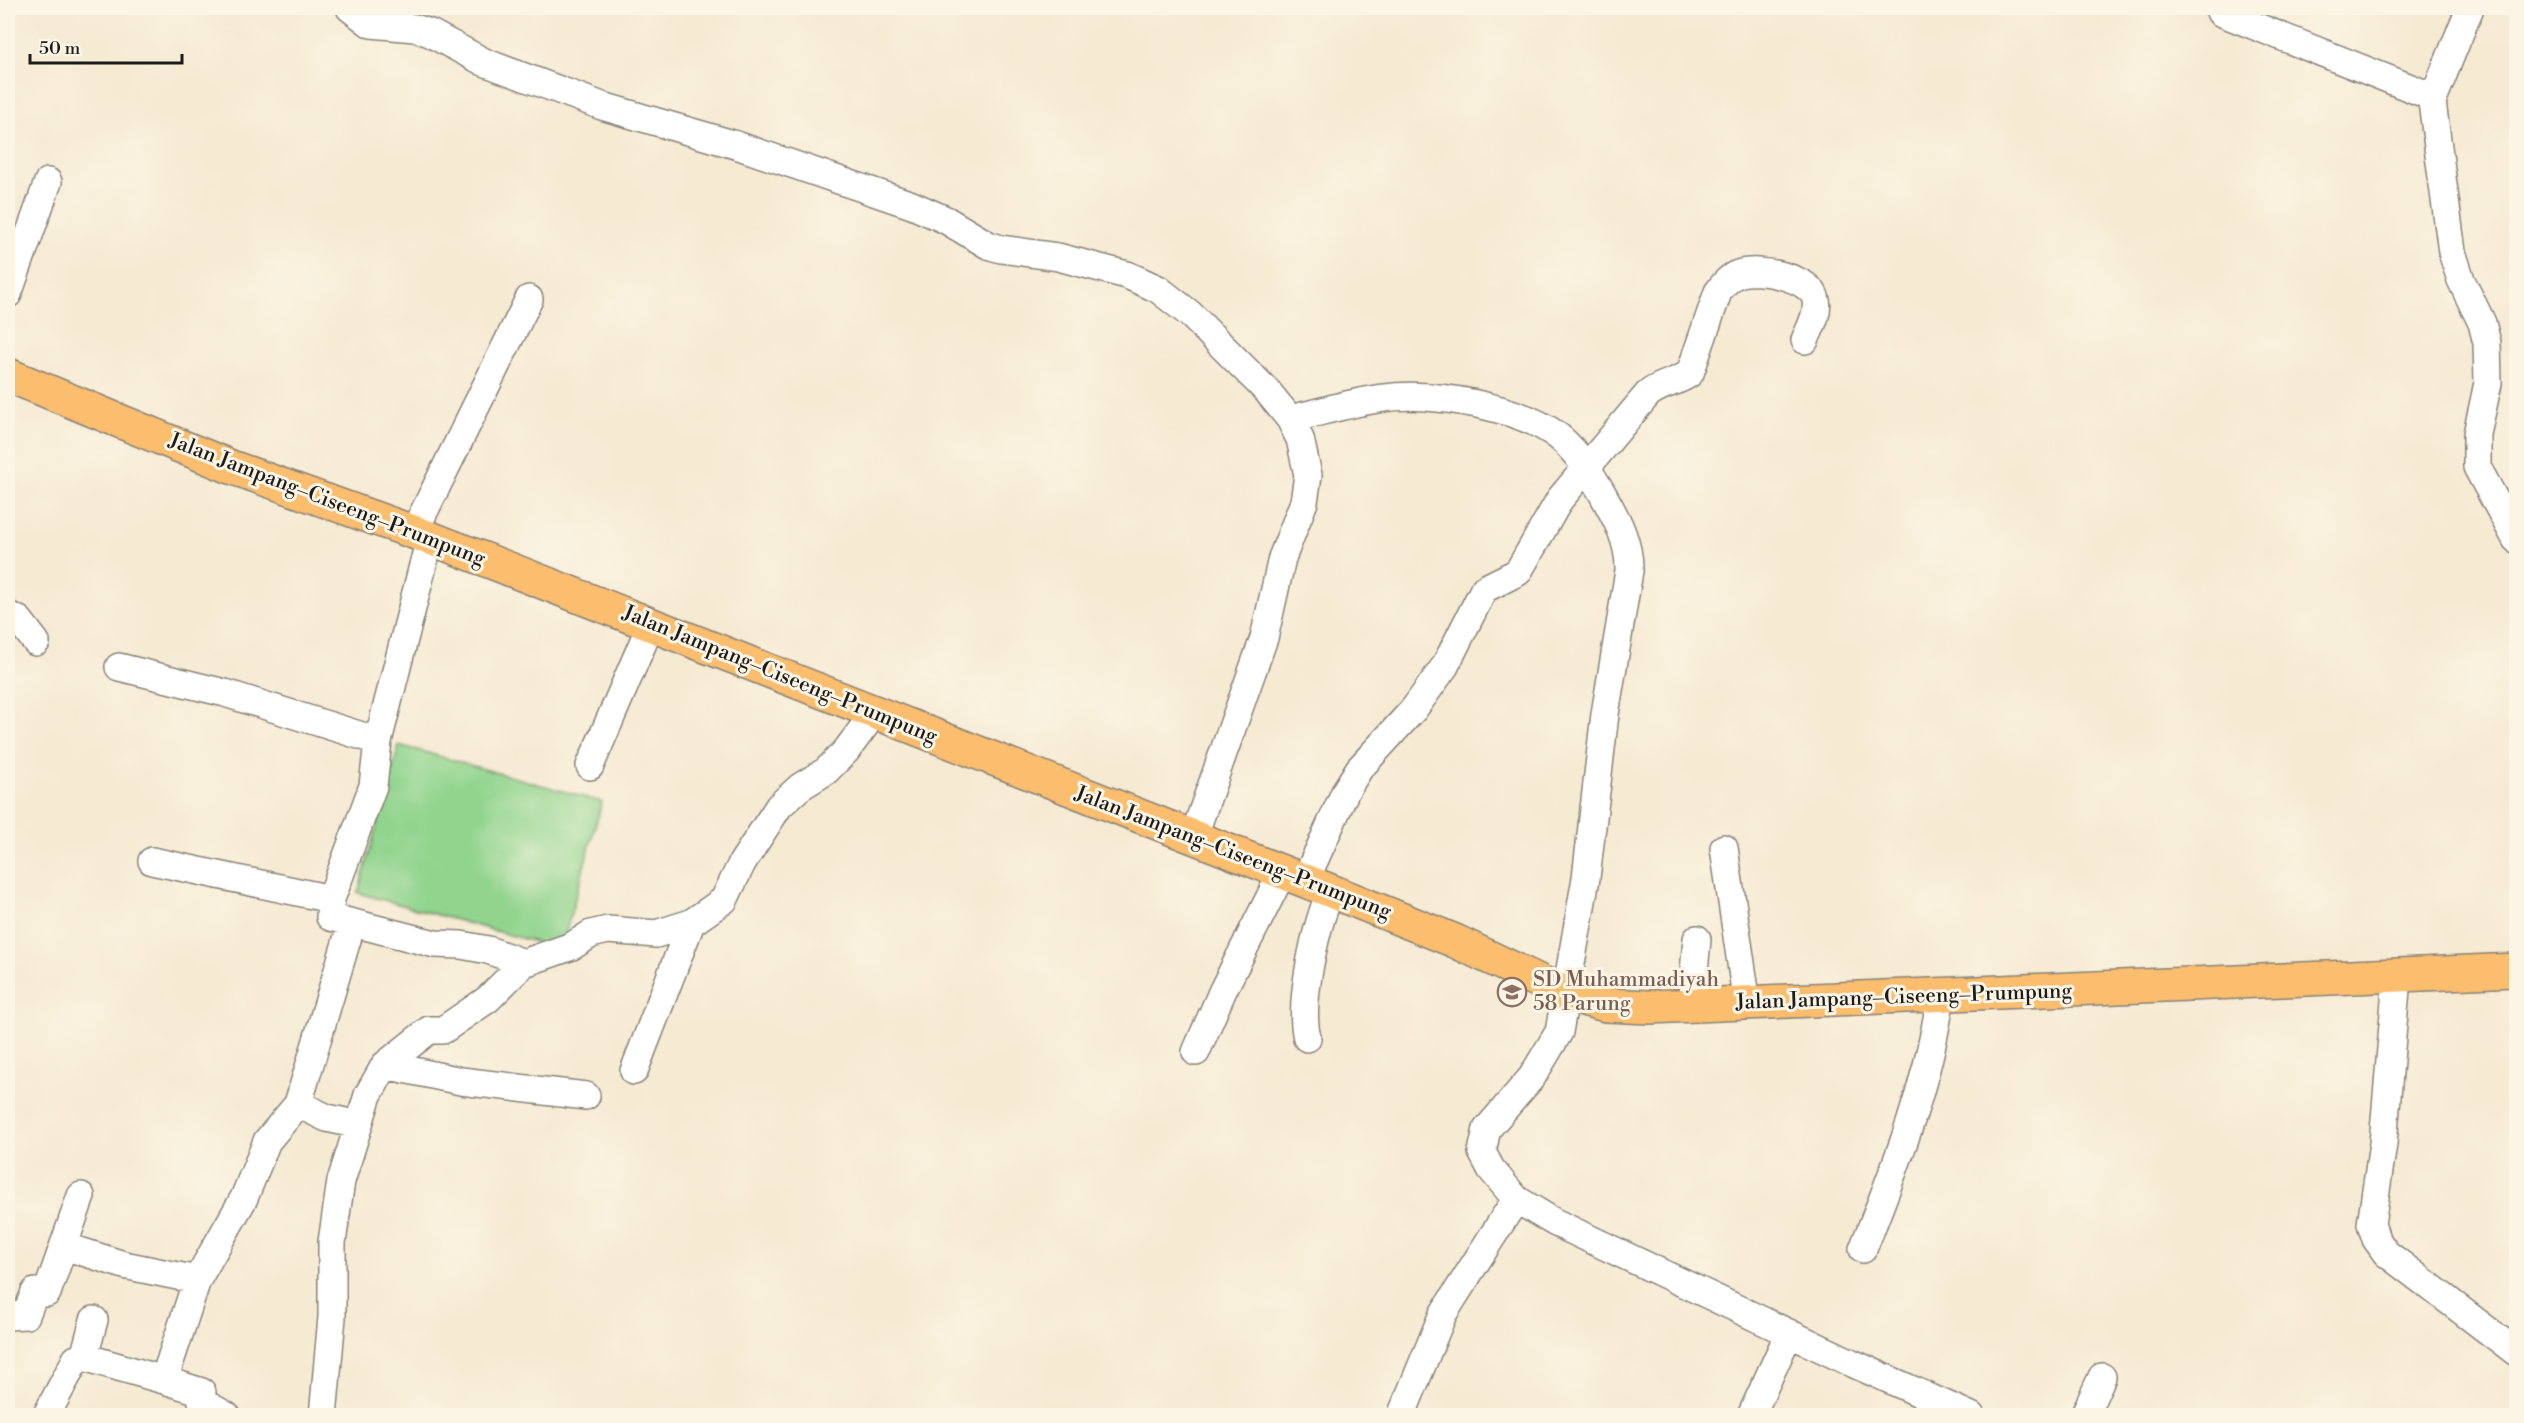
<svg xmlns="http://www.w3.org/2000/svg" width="2524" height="1423" viewBox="0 0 2524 1423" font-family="'Libre Bodoni',serif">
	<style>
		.green { fill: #90d48d; stroke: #567854; stroke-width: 1.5 }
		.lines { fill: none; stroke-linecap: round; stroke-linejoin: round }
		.minor-casing { stroke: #888377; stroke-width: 30 }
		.major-casing { stroke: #888377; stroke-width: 36 }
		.minor { stroke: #fff; stroke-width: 27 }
		.major { stroke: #fbbd6e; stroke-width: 33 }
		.labels { text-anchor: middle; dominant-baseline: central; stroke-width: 6; stroke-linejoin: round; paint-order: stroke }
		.street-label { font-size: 21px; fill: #1c1c1c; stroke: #fcf5e5 }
		.education-label { font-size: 21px; fill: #785e54; stroke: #fcf5e5; text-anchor: start }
	</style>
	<rect width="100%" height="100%" fill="#fcf5e5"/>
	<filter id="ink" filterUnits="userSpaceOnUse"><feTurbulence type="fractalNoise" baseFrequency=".0167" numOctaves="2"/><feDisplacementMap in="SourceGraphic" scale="12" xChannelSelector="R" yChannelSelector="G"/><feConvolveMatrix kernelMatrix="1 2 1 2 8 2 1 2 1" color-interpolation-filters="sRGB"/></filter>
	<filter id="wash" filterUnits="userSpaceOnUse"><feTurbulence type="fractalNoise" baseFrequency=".008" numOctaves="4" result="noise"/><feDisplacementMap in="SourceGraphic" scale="24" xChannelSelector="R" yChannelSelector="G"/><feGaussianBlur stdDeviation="1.35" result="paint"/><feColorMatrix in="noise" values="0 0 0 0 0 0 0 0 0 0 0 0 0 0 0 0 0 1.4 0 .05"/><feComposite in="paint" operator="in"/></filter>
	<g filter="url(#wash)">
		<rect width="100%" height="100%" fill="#f5ead2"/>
		<!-- green -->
		<path class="green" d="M399 745 602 802 561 949 358 893Z"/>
	</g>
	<g filter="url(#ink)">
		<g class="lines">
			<!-- minor casing -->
			<g class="minor-casing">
				<path id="minor" d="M350 8 371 24 415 28 430 33 484 62 602 106 736 145 912 205 946 220 988 245 1001 249 1058 257 1127 275 1158 289 1190 314 1268 392 1290 419 1300 439 1308 475 1304 502 1282 558 1264 638 1193 838
					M2470 8 2432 102 2452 252 2461 280 2482 323 2487 343 2488 383 2477 434V467L2516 539
					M2220 12 2433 97
					M8 294 48 182
					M1290 419C1321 412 1352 402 1384 398 1431 391 1521 407 1559 437 1577 452 1589 471 1601 491 1615 516 1630 541 1629 571L1605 714 1586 878 1559 1032 1532 1077 1487 1129 1482 1152 1491 1169 1516 1199 1554 1222 1852 1363 1971 1416
					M414 532 529 299
					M430 538 378 741 373 786 331 899 330 917 435 944 461 945 488 950 524 963
					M8 615 19 620 36 642
					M119 667 225 693 378 741
					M590 766 651 624
					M1724 848 1747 1004
					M152 861 331 899
					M1305 881 1346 790 1359 769 1414 709 1445 666 1484 589 1518 572 1560 499 1648 394C1661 383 1677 383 1690 373L1718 292C1723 285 1729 277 1738 274 1757 267 1812 277 1816 300 1819 313 1810 328 1805 340
					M2397 977 2383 1144 2371 1224 2376 1239 2386 1253 2516 1352
					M1691 1005 1697 939
					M1307 1038C1298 1002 1316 925 1331 891
					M1196 1052 1223 990 1282 873
					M385 1065 461 1081 586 1096
					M634 1071 691 923 724 900 742 863 779 806 800 787 826 771 846 751 875 712
					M298 1104 327 1118 359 1125
					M64 1246 124 1265 197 1280
					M1863 1249C1896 1166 1929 1083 1941 994
					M8 1316 26 1315 35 1292 47 1293 81 1196
					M84 1357 164 1380
					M46 1416 76 1359 84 1357 94 1320
					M227 1416 202 1402V1392L164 1380 197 1280 244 1198 267 1141 298 1104 352 923
					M323 1416 332 1317V1242L341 1181 368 1095 385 1065 429 1030H443L488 999 524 963 572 946 591 934 608 930 656 934 691 923
					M1401 1416 1443 1314 1516 1199
					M1751 1416 1789 1333
					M2084 1416 2102 1377"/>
			</g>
			<!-- major casing -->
			<g class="major-casing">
				<path id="major" d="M8 375 231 467 430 538 1331 891 1455 941 1568 995 1606 1005 1649 1007 2516 970"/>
			</g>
			<!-- minor -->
			<use href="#minor" class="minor"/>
			<!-- major -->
			<use href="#major" class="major"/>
		</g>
	</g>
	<!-- icons -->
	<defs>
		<g id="school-ring" transform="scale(1.5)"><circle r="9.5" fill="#fcf5e5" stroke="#8d6e63" stroke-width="1.5"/><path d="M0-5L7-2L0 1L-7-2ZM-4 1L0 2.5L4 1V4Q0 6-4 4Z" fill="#8d6e63"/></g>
	</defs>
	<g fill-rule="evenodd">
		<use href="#school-ring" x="1512" y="992"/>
	</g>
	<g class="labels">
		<!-- street labels -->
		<g class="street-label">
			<text transform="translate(327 500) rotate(21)">Jalan Jampang–Ciseeng–Prumpung</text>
			<text transform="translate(780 675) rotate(22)">Jalan Jampang–Ciseeng–Prumpung</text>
			<text transform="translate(1233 853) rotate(21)">Jalan Jampang–Ciseeng–Prumpung</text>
			<text transform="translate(1904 997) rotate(-2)">Jalan Jampang–Ciseeng–Prumpung</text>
		</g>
		<!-- education labels -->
		<g class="education-label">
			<text x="1533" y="980">SD Muhammadiyah<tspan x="1533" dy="24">58 Parung</tspan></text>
		</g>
	</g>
	<!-- margin -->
	<rect width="2524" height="1423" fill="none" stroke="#fcf5e5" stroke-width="30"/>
	<!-- scale -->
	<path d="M30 54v9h152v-9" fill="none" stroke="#1c1c1c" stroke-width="3"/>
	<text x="39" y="54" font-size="18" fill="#1c1c1c" stroke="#fcf5e5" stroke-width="4.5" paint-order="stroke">50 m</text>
</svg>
